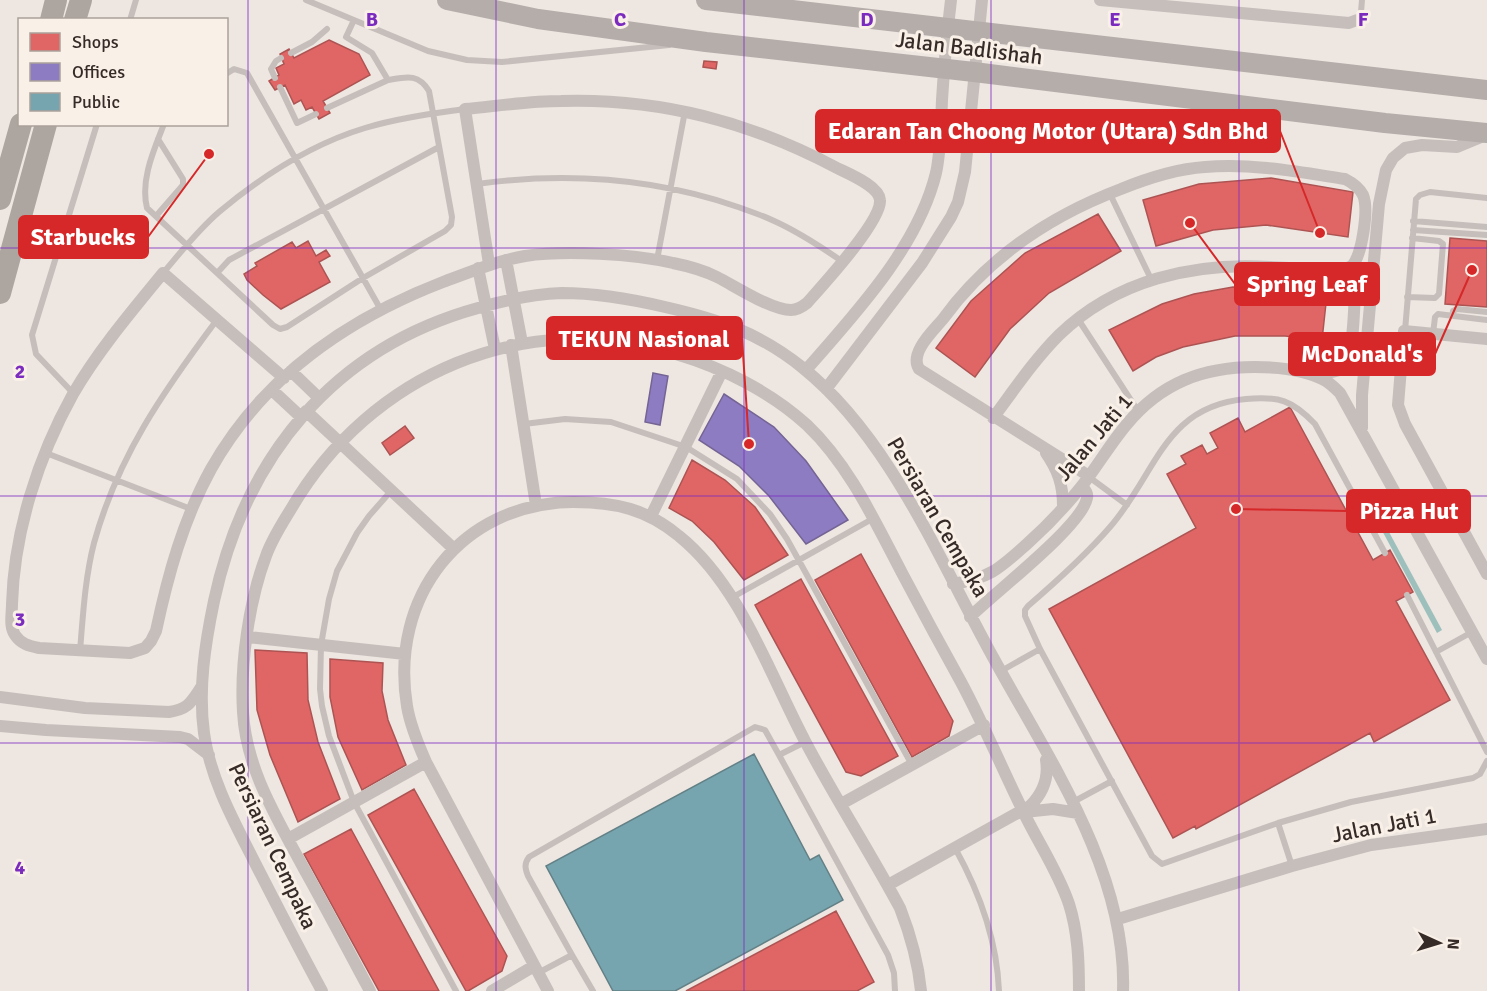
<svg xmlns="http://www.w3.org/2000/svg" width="1487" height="991" viewBox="0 0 1487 991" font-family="Signika,sans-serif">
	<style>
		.water { fill: #9dc0bc }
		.shops { fill: #e06666; stroke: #ad5453; stroke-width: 1.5 }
		.offices { fill: #8e7cc3; stroke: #746494; stroke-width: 1.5 }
		.public { fill: #76a5af; stroke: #638086; stroke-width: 1.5 }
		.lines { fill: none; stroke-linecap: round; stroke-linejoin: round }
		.lane { stroke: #c6beba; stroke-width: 6 }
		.street { stroke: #c6beba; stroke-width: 12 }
		.primary { stroke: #b4ada9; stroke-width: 20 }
		.highway { stroke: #aca5a0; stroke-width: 22 }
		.grid { fill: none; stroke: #7b2cbf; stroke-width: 1.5; stroke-opacity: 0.55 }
		.labels { text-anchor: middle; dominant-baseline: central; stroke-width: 6; stroke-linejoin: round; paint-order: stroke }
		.street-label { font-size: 22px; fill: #372b28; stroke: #f9f0e8 }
		.grid-label { font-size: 20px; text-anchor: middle; font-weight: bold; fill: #7b2cbf; stroke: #f9f0e8; stroke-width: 6; stroke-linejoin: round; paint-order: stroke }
		.leader { fill: none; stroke: #d62828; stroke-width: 2 }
		.callout-dot { fill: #d62828; stroke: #f9f0e8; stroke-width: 2 }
		.callout { fill: #d62828; stroke: #d62828; stroke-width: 2 }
		.callout-label { font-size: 24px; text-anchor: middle; font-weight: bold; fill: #fff }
	</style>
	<rect width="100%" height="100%" fill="#ede6e1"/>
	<!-- water -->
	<path class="water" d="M1383 521 1442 630 1437 633 1378 523Z"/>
	<!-- shops -->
	<path class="shops" d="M329 40 359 54 370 75 323 101 330 113 319 119 312 107 306 110 301 100 294 104 285 85 275 90 269 81 279 75 276 68 284 64 280 54 289 49 294 58Z
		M704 61 717 62 716 69 703 67Z
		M1271 178 1353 192 1348 237 1266 225 1213 230 1156 246 1143 200 1199 184Z
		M1098 214 1121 251 1049 293 1010 329 975 377 936 348 971 301 1025 253Z
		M1450 238 1487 241V307L1445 304Z
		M308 241 316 256 326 250 330 256 319 262 330 282 281 309 263 295 247 280 244 274 257 266 255 263 292 242 296 248Z
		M1233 287 1327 294 1322 340 1285 336H1235L1183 347 1156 357 1133 371 1109 330 1162 304 1194 294Z
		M1290 407 1373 560 1390 550 1413 592 1396 601 1450 700 1374 742 1370 733 1196 829 1195 826 1173 838 1049 609 1196 528 1167 474 1186 464 1181 456 1202 445 1207 454 1218 448 1210 433 1238 418 1245 432Z
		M405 426 414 438 390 455 382 443Z
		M692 460 725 480 755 507 788 555 744 580 714 542 692 521 669 508Z
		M861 554 953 721 949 736 912 757 815 580Z
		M801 579 898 756 861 776 846 772 755 605Z
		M255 650 307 653 308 700 318 742 340 799 298 822 270 755 257 710Z
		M330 659 383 663 382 691 388 720 406 765 362 790 338 737 330 697Z
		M414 789 507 956 502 971 468 991H466L368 815Z
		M351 829 439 991H379L304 854Z
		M836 911 874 982 857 991H686Z"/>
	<!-- offices -->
	<path class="offices" d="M653 373 668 376 660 425 645 422Z
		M724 394 774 427 806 461 848 520 806 544 769 496 739 466 699 440Z"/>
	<!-- public -->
	<path class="public" d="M754 754 810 860 819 855 843 900 675 991H613L546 866Z"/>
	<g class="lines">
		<!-- lane -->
		<path class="lane" d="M306 0 428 51 467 60 502 62 669 45
			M130 20 136 0
			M1357 20 1361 12 1362 0
			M291 53 312 42 327 29
			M226 74 234 69 247 73 381 310
			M275 78 271 69 276 61 281 58
			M280 87 297 123 316 114
			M327 108 388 80
			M164 124C154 150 140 180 147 208L273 325 280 329 287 327 363 278 445 231 451 225 452 217 429 91C418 73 406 77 388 80L372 53 346 37 354 20
			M477 184C565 172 654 178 738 207 749 211 761 215 772 220 797 231 820 246 843 262
			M1110 194 1151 279
			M156 216 183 185V179L158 139
			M1413 221 1487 227
			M1413 230 1487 235
			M657 260 685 111
			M218 272 229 260 439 147
			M163 273C181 252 198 230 219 212 262 176 312 144 365 128 398 118 431 114 465 109
			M1407 297 1435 298 1439 294 1443 244 1439 241 1412 238
			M1452 316 1453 311 1457 309 1487 312
			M1078 319 1138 411
			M1405 331 1416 199 1420 195 1430 192 1487 198
			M1433 334 1435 317 1438 314 1487 320
			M73 393 36 354 32 335 97 124
			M524 424 565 419 611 422 686 447 737 479 770 514 787 539 912 765
			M46 453 191 509
			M1089 477 1127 505
			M391 491 369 516 357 533 337 571 329 599 321 645 320 689 322 706 329 736 354 802 456 991
			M1363 514 1396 496
			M1385 553 1315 424C1292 400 1279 396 1246 399 1164 406 1157 473 1110 527 1085 556 1057 581 1028 606L1025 610V616L1040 649 1152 856 1162 864 1278 823 1351 802 1473 778 1480 774 1487 761
			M1407 595 1487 752
			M733 597 874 518
			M80 651C83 615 85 578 94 543 118 456 163 392 216 321
			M1436 652 1472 632
			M1001 671 1040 649
			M779 755 888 955 894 973 895 991
			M1073 802 1112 781
			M1278 823 1292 866
			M955 848C980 893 997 940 999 991
			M572 955 528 876C525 868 524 864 529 857L755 727 765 730 779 755 805 742
			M538 973 572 955 593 991"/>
		<!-- street -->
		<path class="street" d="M1100 0 1349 23 1357 20
			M506 260 522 343
			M478 268 495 349
			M1487 339 1404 331 1398 405 1405 424 1487 574
			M511 345 536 505
			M806 370C855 314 918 247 936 173 941 150 941 124 942 100 944 67 947 33 951 0
			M291 371 319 398
			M284 378 163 273C131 312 98 351 73 394 38 457 14 532 12 604 12 615 9 626 15 635 21 644 29 646 39 648L130 653 145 648 151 641 156 631C168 575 183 520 211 469 262 378 347 319 443 282 470 272 496 261 525 256 566 250 633 254 673 263 688 266 703 270 717 277 735 286 771 310 791 310 797 310 802 307 807 303 822 286 882 221 880 200 879 186 849 174 837 168 750 122 661 98 561 101 529 101 497 106 465 109L489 264
			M826 389 922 263 951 217 958 202 965 172 982 0
			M272 390 301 417
			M306 411 454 549
			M993 418C1014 390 1034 360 1059 335 1116 280 1193 262 1270 267 1297 269 1326 268 1351 277L1355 286C1354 303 1355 359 1341 369 1333 374 1321 373 1312 374
			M1362 428V395L1379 204 1386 170 1393 158 1405 148 1422 145 1457 147 1486 135
			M1046 453C1058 470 1063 485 1063 506
			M1089 476 919 369C909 353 933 331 943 319 988 257 1050 216 1121 189 1148 178 1175 169 1205 167 1252 163 1299 172 1345 179 1353 183 1359 187 1363 195 1369 209 1362 255 1352 266L1337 272
			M651 516 722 371
			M953 584C991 578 1000 568 1028 543 1047 526 1065 507 1081 487 1097 467 1110 444 1127 424 1161 383 1203 367 1255 367 1277 367 1307 370 1326 381 1331 384 1336 389 1340 393L1487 659
			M970 617C994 593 1082 526 1087 498 1088 493 1085 490 1082 486
			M248 637 405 654
			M0 697 85 708 169 712C189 709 191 702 202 686
			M0 726 46 730 180 737 188 739 209 755
			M841 804 984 725
			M1024 812 1053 809 1078 813
			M288 839 426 762
			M888 885 1030 806C1043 793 1049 778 1046 760
			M1118 919 1292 866 1371 845 1487 829
			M322 991C298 947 275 902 252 857 232 818 210 777 204 733 198 689 205 644 214 601 245 457 333 348 478 308 505 300 534 294 562 293 597 293 631 299 665 307 718 319 760 333 803 368 891 439 940 562 994 659 1049 759 1127 873 1123 991
			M370 991C348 950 326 908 303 867 277 818 246 769 243 712 240 664 249 601 266 556 272 539 282 524 291 509 370 373 526 307 676 354 723 368 771 392 807 425 850 466 875 522 902 573 921 609 941 646 961 682 983 723 1001 766 1022 809 1037 841 1058 871 1069 904 1078 932 1079 962 1079 991
			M492 991 534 966
			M548 991 426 762C418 744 410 725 407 706 389 597 461 503 573 502 615 502 647 509 679 536 740 585 769 673 805 741 835 798 870 852 900 908 911 936 918 961 921 991"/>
		<!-- primary -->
		<path class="primary" d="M447 0 538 19 706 42 974 72 1385 123 1487 133
			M706 0 1487 90"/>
		<!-- highway -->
		<path class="highway" d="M51 20 56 0
			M75 20 81 0
			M0 199 21 124
			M0 293 46 124"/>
	</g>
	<!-- grid -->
	<path class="grid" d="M248 0V991M496 0V991M744 0V991M991 0V991M1239 0V991M0 248H1487M0 496H1487M0 743H1487"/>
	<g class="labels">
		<!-- street labels -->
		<g class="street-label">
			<text transform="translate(969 48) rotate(7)">Jalan Badlishah</text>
			<text transform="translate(1094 437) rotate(-50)">Jalan Jati 1</text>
			<text transform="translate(938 517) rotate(60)">Persiaran Cempaka</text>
			<text transform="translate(1384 825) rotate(-11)">Jalan Jati 1</text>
			<text transform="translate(273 846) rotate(65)">Persiaran Cempaka</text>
		</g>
	</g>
	<g class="grid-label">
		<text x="372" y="26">B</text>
		<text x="620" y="26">C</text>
		<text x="867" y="26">D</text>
		<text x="1115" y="26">E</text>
		<text x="1363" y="26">F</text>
		<text x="20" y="378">2</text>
		<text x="20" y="626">3</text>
		<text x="20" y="874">4</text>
	</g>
	<!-- callouts -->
	<path class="leader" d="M1320 233L1280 131M209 154L148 237M1190 223L1235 284M749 444L742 338M1472 270L1435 354M1236 509L1347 511"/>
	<g class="callout-dot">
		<circle cx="1320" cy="233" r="6"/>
		<circle cx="209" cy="154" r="6"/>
		<circle cx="1190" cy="223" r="6"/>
		<circle cx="749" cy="444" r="6"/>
		<circle cx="1472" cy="270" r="6"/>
		<circle cx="1236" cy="509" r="6"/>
	</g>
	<g class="callout">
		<rect x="816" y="110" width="464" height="42" rx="6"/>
		<rect x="19" y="216" width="129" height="42" rx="6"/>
		<rect x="1235" y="263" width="144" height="42" rx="6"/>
		<rect x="547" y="317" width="195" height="42" rx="6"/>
		<rect x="1289" y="333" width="146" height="42" rx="6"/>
		<rect x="1347" y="490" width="123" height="42" rx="6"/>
	</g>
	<g class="callout-label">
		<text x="1048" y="139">Edaran Tan Choong Motor (Utara) Sdn Bhd</text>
		<text x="83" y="245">Starbucks</text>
		<text x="1307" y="292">Spring Leaf</text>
		<text x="644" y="347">TEKUN Nasional</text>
		<text x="1362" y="362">McDonald's</text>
		<text x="1409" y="519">Pizza Hut</text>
	</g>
	<!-- legend -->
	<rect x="18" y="18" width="210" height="108" fill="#f9f0e8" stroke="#aba19b" stroke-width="1.5"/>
	<rect x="30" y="33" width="30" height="18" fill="#e06666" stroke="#aba19b" stroke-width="1.5"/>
	<text x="72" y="48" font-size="18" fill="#372b28">Shops</text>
	<rect x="30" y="63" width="30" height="18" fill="#8e7cc3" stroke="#aba19b" stroke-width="1.5"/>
	<text x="72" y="78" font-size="18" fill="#372b28">Offices</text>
	<rect x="30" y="93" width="30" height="18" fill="#76a5af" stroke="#aba19b" stroke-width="1.5"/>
	<text x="72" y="108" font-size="18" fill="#372b28">Public</text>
	<!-- north arrow -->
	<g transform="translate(1439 943) rotate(94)" stroke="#f9f0e8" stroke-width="4.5" paint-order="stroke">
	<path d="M0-4.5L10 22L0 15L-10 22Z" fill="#372b28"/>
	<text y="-9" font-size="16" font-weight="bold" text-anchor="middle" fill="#372b28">N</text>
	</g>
</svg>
